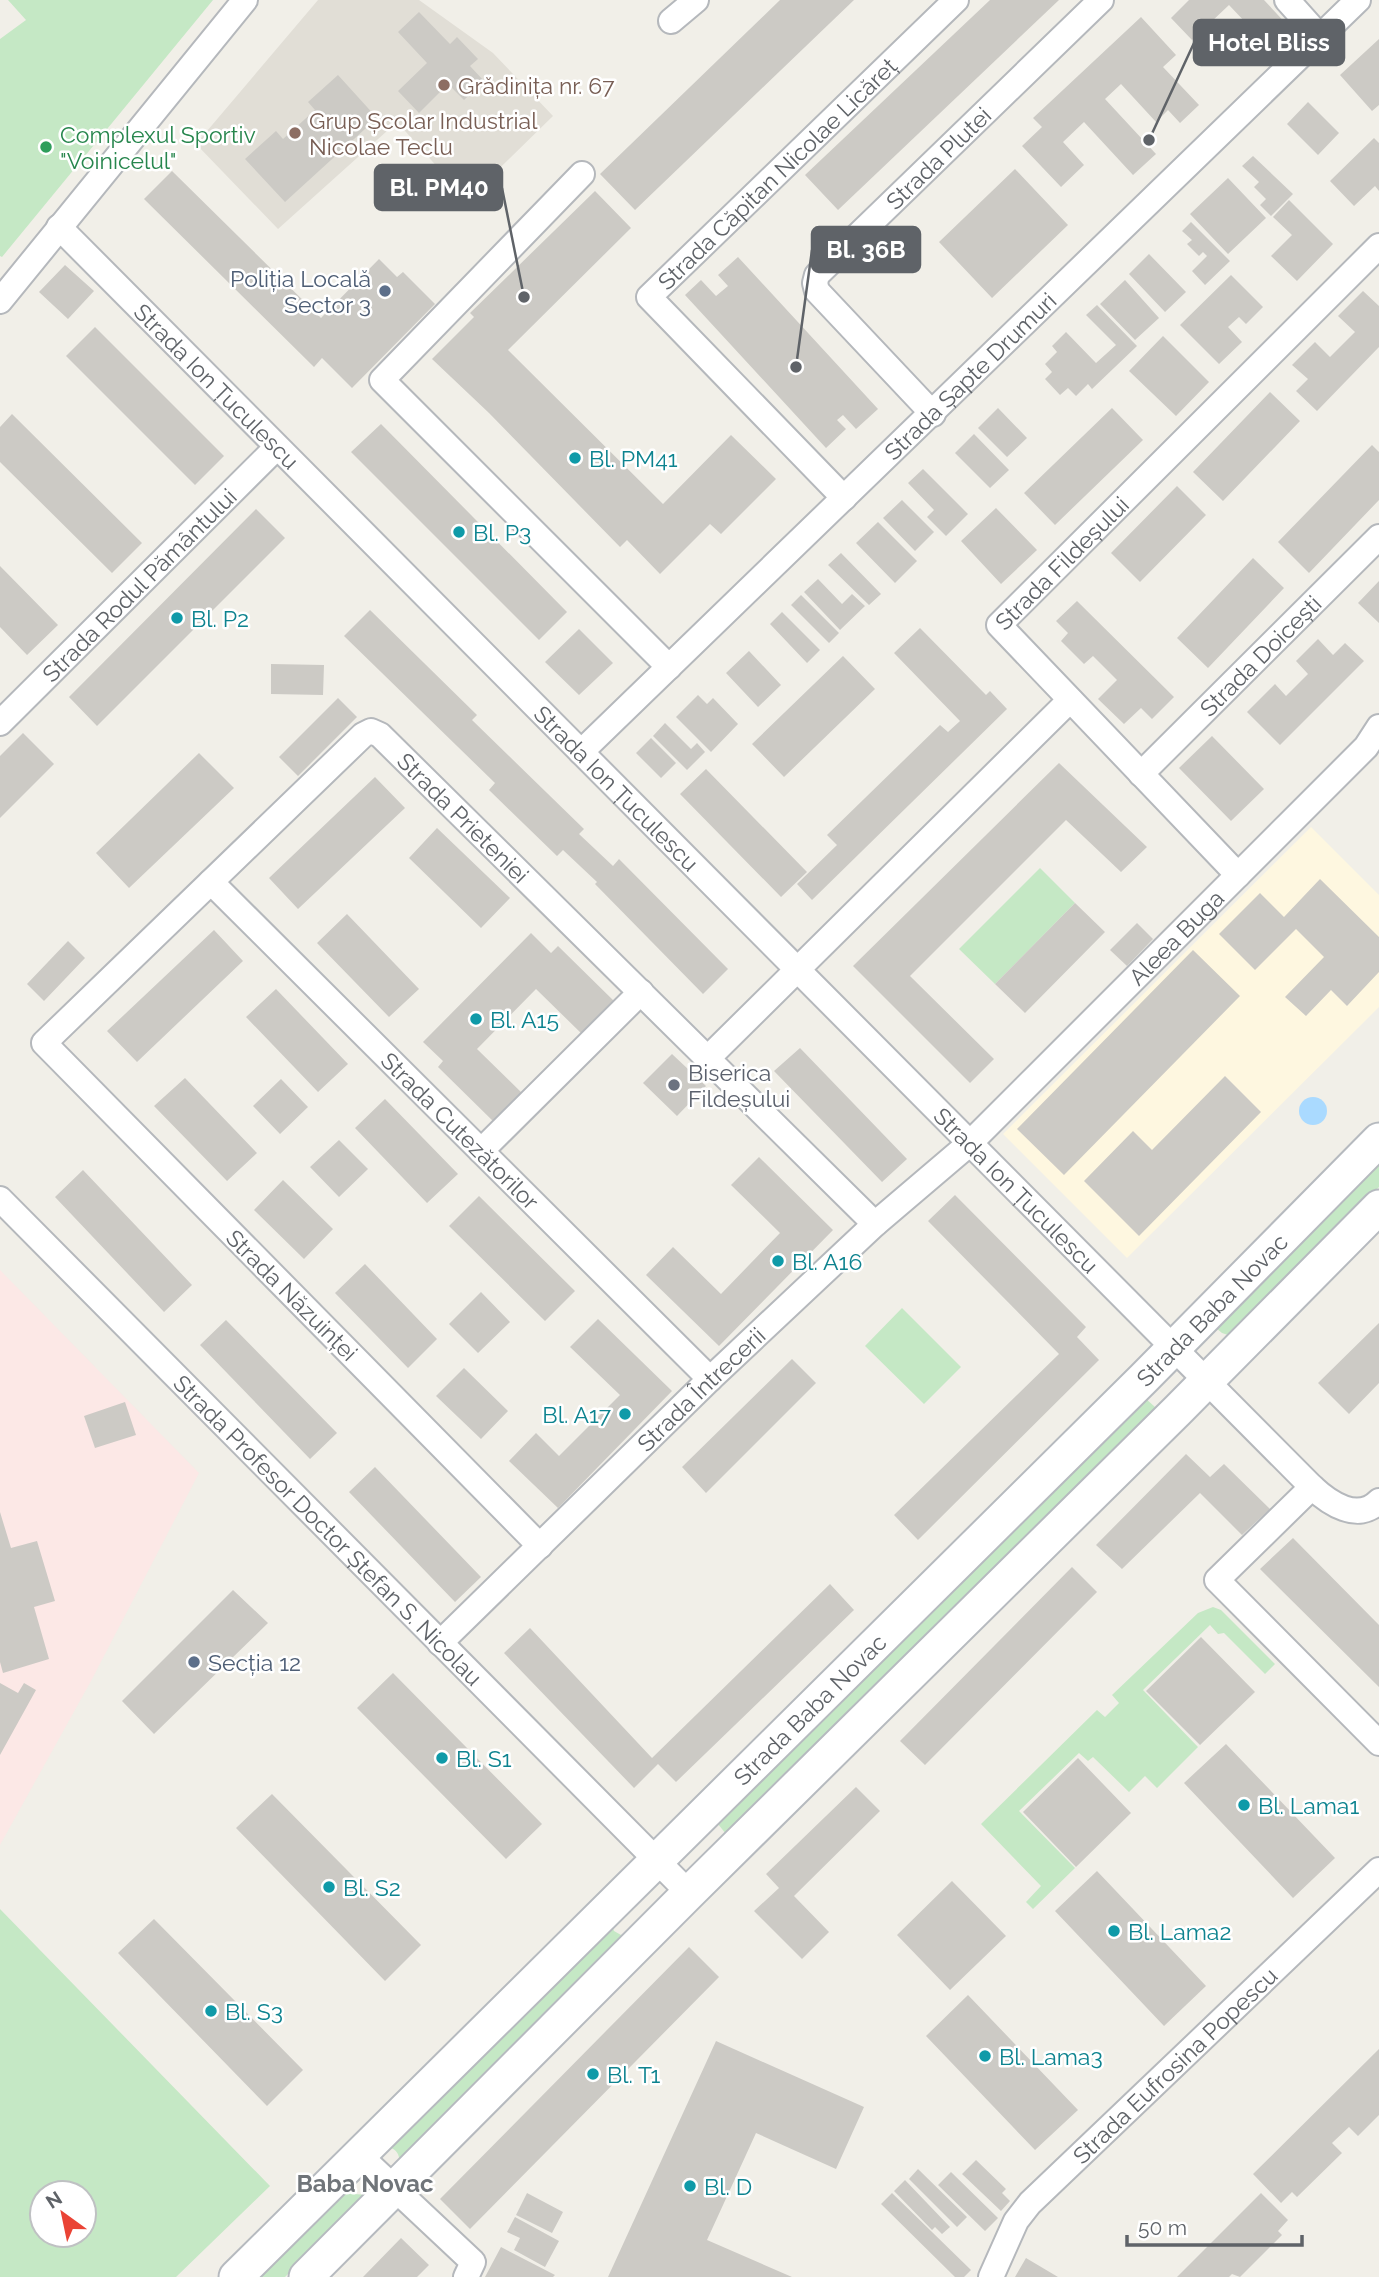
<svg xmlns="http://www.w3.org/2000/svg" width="1379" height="2277" viewBox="0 0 1379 2277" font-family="Raleway,sans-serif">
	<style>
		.commercial { fill: #fef7e0 }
		.education { fill: #e1ded6 }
		.medical { fill: #fce8e6 }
		.green { fill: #c5e8c5; fill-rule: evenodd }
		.water { fill: #aadaff }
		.building { fill: #cccac5 }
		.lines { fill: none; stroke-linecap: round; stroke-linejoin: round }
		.street-casing { stroke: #b5b8bc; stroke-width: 28 }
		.secondary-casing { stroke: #b6babf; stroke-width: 37 }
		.street { stroke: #fff; stroke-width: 24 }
		.secondary { stroke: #fff; stroke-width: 33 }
		.education-dot { fill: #8d6e63; stroke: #fff; stroke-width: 2.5 }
		.leisure-dot { fill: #2e9e5b; stroke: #fff; stroke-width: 2.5 }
		.service-dot { fill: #5c6f8a; stroke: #fff; stroke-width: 2.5 }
		.culture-dot { fill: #0f9aa8; stroke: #fff; stroke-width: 2.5 }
		.worship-dot { fill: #6b7280; stroke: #fff; stroke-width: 2.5 }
		.labels { text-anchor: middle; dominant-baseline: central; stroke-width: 5; stroke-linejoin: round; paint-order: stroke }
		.education-label { font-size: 23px; fill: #785e54; stroke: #fff; text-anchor: start }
		.leisure-label { font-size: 23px; fill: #27864d; stroke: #fff; text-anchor: start }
		.street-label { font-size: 23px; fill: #5f6368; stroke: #fff }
		.service-label { font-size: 23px; fill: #4e5e75; stroke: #fff; text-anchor: end }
		.culture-label { font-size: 23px; fill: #0d838f; stroke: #fff; text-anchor: start }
		.worship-label { font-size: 23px; fill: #5b616d; stroke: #fff; text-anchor: start }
		.neighbourhood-label { font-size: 24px; font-weight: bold; fill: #70757a; stroke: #fff }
		.leader { fill: none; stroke: #5f6368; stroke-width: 2.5 }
		.callout-dot { fill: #5f6368; stroke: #fff; stroke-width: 2.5 }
		.callout { fill: #5f6368; stroke: #5f6368; stroke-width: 2.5 }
		.callout-label { font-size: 24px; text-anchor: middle; font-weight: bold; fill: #fff }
	</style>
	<rect width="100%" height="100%" fill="#f1efe8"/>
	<!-- commercial -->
	<path class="commercial" d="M1311 827 1379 895V1007L1127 1258 1003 1134Z"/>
	<!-- education -->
	<path class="education" d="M318 0H419L493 53 553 116 467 200 397 122 278 229 196 144Z"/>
	<!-- medical -->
	<path class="medical" d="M0 1270 199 1473 91 1681 0 1845Z"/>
	<!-- green -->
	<path class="green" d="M8 0H213L2 257 0 256V39L26 20Z
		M1040 868 1075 903 995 984 959 949Z
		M1379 1157V1187L1248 1318 1228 1335 1222 1333 1216 1328Z
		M902 1308 961 1367 924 1404 865 1346Z
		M1145 1398 1155 1407 1156 1413 726 1834 718 1824 710 1825Z
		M1213 1607 1221 1610 1275 1664 1265 1674 1224 1633 1218 1634 1210 1625 1143 1690 1198 1747 1157 1788 1145 1776 1129 1792 1093 1757 1088 1761 1079 1753 1019 1811 1075 1868 1033 1909 1026 1902 1041 1886 981 1824 1097 1710 1105 1717 1119 1703 1112 1695 1198 1613Z
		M0 1909 270 2186 176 2277H0ZM42 2193H84V2235H42Z
		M612 1926 614 1931 621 1935 632 1931 399 2167C400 2156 399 2151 389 2147Z
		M349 2186 354 2194 368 2195 285 2277H254Z"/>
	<!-- water -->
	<path class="water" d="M1299 1111a14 14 0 1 1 28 0a14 14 0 1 1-28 0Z"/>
	<!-- building -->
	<path class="building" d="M780 0H854L635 210 600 174Z
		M990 0H1059L838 210 805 175Z
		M1189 0H1264L1291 29 1277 42 1271 35 1264 42 1229 5 1192 40 1171 18Z
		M419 12 450 44 457 37 478 59 470 66 484 81 464 100 448 84 419 113 398 91 427 63 398 32Z
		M1141 17 1176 55 1163 67 1199 105 1180 123 1168 110 1156 122 1121 84 1105 99 1156 154 1133 175 1084 122 1063 142 1084 165 1061 187 1022 146 1042 127 1033 118Z
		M1379 39V105L1372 111 1340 75Z
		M338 75 377 118 285 202 245 159 276 131 283 139 315 110 308 102Z
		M1308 102 1339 133 1318 155 1287 124Z
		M1374 138 1379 143V191L1375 186 1354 206 1330 181Z
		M1253 156 1293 194 1271 216 1260 205 1266 199 1254 187 1259 182 1242 166Z
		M1015 169 1068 225 992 298 939 242Z
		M172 171 321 318 379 259 397 277 403 272 435 304 352 388 322 358 314 367 144 199Z
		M1228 178 1266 218 1228 254 1190 214Z
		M595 191 631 228 508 350 663 504 731 435 776 479 721 534 710 524 660 574 627 540 620 547 489 413 432 359 474 317 470 313Z
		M1289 200 1333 244 1297 281 1271 256 1292 235 1273 217Z
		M1191 222 1230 261 1205 285 1192 271 1207 256 1203 252 1199 256 1187 244 1192 240 1182 231Z
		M1149 254 1186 292 1165 312 1129 274Z
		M738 257 878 409 856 429 843 415 837 420 846 429 826 448 685 295 701 280 716 296 728 286 718 275Z
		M65 265 94 291 68 319 39 292Z
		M1231 275 1263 307 1246 324 1239 317 1228 327 1242 342 1219 364 1180 325Z
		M1125 280 1159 318 1135 340 1100 304Z
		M1363 291 1379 306V347L1317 411 1296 391 1308 379 1292 365 1315 342 1330 357 1355 332 1338 316Z
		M1097 305 1137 346 1092 389 1088 384 1076 396 1068 388 1060 395 1045 379 1052 372 1045 364 1057 352 1052 346 1066 332 1096 363 1116 345 1086 315Z
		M95 327 224 456 195 485 66 356Z
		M1163 336 1209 382 1176 416 1129 371Z
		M1270 392 1300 421 1223 501 1193 472Z
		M998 408 1027 438 1007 457 978 428Z
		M1112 408 1143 440 1055 525 1024 493Z
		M12 414 142 543 112 573 0 462V427Z
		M381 424 567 612 539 640 351 452Z
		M974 434 1009 470 990 488 955 453Z
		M1372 445 1379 452V500L1309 573 1278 542Z
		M923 469 968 514 946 536 927 517 934 510 908 483Z
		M1177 486 1206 515 1140 582 1111 553Z
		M902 500 934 532 915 551 883 518Z
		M996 508 1037 550 1001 584 961 541Z
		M256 509 285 538 97 726 69 697Z
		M878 522 917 561 895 583 856 543Z
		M841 553 881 594 869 605 828 565Z
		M1253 558 1284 588 1208 668 1177 638Z
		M0 566 58 625 27 655 0 627Z
		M818 579 842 604 852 594 865 606 840 630 804 592Z
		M1379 581V623L1358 603Z
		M801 595 839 633 829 643 791 605Z
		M1077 601 1174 697 1152 719 1141 708 1124 724 1098 699 1117 680 1093 656 1084 664 1061 641 1068 633 1056 621Z
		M370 610 477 715 472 720 584 829 579 834 613 866 619 859 728 969 703 994 595 884 597 882 563 850 557 856 489 790 495 783 344 636Z
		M782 612 820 650 807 663 770 624Z
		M920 628 986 695 990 691 1007 709 812 900 797 884 837 845 827 835 940 725 948 732 960 721 894 653Z
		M579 629 613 663 579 695 545 662Z
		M1318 639 1333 655 1345 643 1364 661 1280 745 1247 712 1275 684 1286 696 1308 674 1296 661Z
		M749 651 781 685 758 707 726 673Z
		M843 656 875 689 784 777 752 744Z
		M271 664 324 665 323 695 271 694Z
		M698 695 707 704 713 698 738 724 711 752 676 717Z
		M338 698 357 717 298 776 279 757Z
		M665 723 691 749 697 743 705 752 687 770 653 736Z
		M23 733 54 764 0 818V756Z
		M1212 736 1264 789 1231 821 1179 768Z
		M651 738 676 763 661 778 636 753Z
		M199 753 234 788 129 888 96 853Z
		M1059 763 1147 847 1121 872 1066 820 910 976 994 1059 970 1083 853 966Z
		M706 769 807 872 781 897 680 794Z
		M375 777 405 808 298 909 269 878Z
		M437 828 510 898 481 928 409 858Z
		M1320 879 1379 937V972L1347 1006 1331 990 1306 1016 1285 997 1324 957 1296 929 1255 970 1219 934 1260 893 1284 917Z
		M1075 903 1105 932 1025 1013 995 984Z
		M347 914 419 989 389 1017 317 943Z
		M1137 923 1153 939 1127 966 1110 950Z
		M214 930 243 961 137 1062 107 1031Z
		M531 933 551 953 558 946 616 1003 584 1036 536 989 477 1049 526 1097 497 1125 438 1067 443 1061 423 1042Z
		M68 941 85 958 44 1001 27 984Z
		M1193 950 1240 996 1064 1175 1017 1129Z
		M276 989 348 1064 318 1092 246 1017Z
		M800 1048 907 1159 882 1182 774 1071Z
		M672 1054 706 1086 677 1116 643 1083Z
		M1225 1076 1261 1112 1139 1236 1084 1181 1133 1131 1152 1150Z
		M185 1078 257 1153 227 1181 154 1106Z
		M281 1079 308 1107 280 1134 253 1106Z
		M385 1099 458 1174 427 1203 355 1128Z
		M339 1140 368 1169 339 1197 310 1167Z
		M759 1157 833 1230 719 1346 646 1275 673 1247 721 1294 780 1233 731 1185Z
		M83 1170 192 1285 164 1312 55 1197Z
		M283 1180 333 1229 304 1259 254 1210Z
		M955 1195 1086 1327 1077 1337 1099 1360 918 1540 894 1515 1059 1354 928 1221Z
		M479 1196 575 1291 545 1321 449 1226Z
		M365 1264 437 1339 408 1368 335 1293Z
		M481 1292 510 1322 478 1353 449 1324Z
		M598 1319 672 1391 558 1508 509 1461 536 1433 559 1456 620 1395 570 1347Z
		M226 1320 337 1433 310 1459 200 1345Z
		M1379 1323V1383L1349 1414 1318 1383Z
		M792 1359 816 1383 706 1493 682 1467Z
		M464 1368 508 1411 481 1439 436 1396Z
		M125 1402 136 1435 95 1448 84 1416Z
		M1186 1454 1210 1477 1224 1464 1270 1509 1242 1535 1200 1493 1122 1569 1096 1545Z
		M375 1467 481 1577 455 1602 349 1492Z
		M0 1512 11 1548 37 1541 55 1601 34 1607 49 1659 3 1673 0 1662Z
		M1293 1538 1379 1625V1687L1260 1569Z
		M1072 1567 1097 1592 925 1765 900 1741Z
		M830 1584 854 1610 676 1782 658 1764 634 1788 504 1653 530 1628 652 1758Z
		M233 1590 268 1623 154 1734 122 1701Z
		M1201 1637 1255 1692 1200 1745 1146 1691Z
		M393 1673 542 1824 506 1859 357 1708Z
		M0 1683 18 1693 24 1683 36 1690 0 1755Z
		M1226 1744 1335 1858 1293 1898 1184 1783Z
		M1078 1758 1131 1813 1076 1867 1023 1812Z
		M856 1787 880 1811 794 1896 829 1932 802 1959 754 1911 779 1888 766 1874Z
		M272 1794 421 1945 385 1981 236 1828Z
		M1097 1871 1206 1986 1164 2026 1055 1911Z
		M952 1881 1006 1936 950 1990 897 1935Z
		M154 1919 303 2070 267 2106 118 1953Z
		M689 1947 719 1977 470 2229 440 2199Z
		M968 1995 1078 2110 1035 2150 926 2036Z
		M716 2041 864 2107 836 2169 756 2133 707 2240 792 2277H608Z
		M1379 2049V2115L1358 2136 1349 2127 1332 2143 1342 2153 1297 2197 1292 2192 1281 2203 1253 2174Z
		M976 2160 1006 2189 1002 2193 1010 2201 1001 2211 962 2174Z
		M918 2169 967 2217 957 2227 909 2179Z
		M951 2172 998 2218 985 2231 938 2185Z
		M905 2180 950 2227 942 2234 935 2227 932 2230 894 2191Z
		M527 2193 563 2212 552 2233 516 2215Z
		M892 2193 971 2270 964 2277H955L881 2204Z
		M1261 2193 1288 2220 1278 2231 1282 2235 1240 2277 1232 2274 1229 2277H1177Z
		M515 2217 559 2241 545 2267 514 2250 520 2238 507 2232Z
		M401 2238 429 2265 417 2277H363Z
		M501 2247 555 2275 553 2277H485Z
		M1026 2258 1058 2277H1015Z"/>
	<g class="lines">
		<!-- street casing -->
		<g class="street-casing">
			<g id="street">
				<path d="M1287 0 1321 38"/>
				<path d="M671 21 696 0"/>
				<path d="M582 174 382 380 669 667"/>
				<path id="s1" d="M59 227 1312 1487C1329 1503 1358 1523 1379 1501"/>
				<path d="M0 301 245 0"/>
				<path id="s2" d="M933 414 817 291 815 283 817 275 1101 0"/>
				<path id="s3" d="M844 498 649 297 956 0"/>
				<path id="s4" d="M0 723 277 447"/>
				<path id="s5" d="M581 752 1358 0"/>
				<path id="s6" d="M1141 774 1379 537"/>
				<path id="s7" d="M1238 875 999 625 1379 246"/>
				<path id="s8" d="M211 882 710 1379"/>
				<path d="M708 1058 1070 700"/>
				<path d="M481 1151 641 992"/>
				<path id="s9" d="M0 1199 689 1893"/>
				<path d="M1312 1487 1217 1580 1379 1743"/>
				<path id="s10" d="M540 1546 44 1043 363 735 371 731 380 735 875 1224"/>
				<path id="s11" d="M440 1643 710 1379 875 1224 969 1144 1366 747 1379 727"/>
				<path d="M359 2155 473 2262 466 2277"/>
				<path id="s12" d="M991 2277 1016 2221 1030 2203 1379 1870"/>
			</g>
		</g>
		<!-- secondary casing -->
		<g class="secondary-casing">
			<g id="secondary">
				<path id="s13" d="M236 2277 1144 1378 1379 1140"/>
				<path d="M306 2277 689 1893 1178 1410 1379 1207"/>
			</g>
		</g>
		<!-- street -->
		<use href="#street" class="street"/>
		<!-- secondary -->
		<use href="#secondary" class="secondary"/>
	</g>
	<!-- markers -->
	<g class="education-dot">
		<circle cx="444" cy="85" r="7"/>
		<circle cx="295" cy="133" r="7"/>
	</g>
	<circle class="leisure-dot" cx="46" cy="147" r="7"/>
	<g class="service-dot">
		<circle cx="385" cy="291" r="7"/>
		<circle cx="194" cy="1662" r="7"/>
	</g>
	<g class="culture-dot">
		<circle cx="575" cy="458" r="7"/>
		<circle cx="459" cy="532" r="7"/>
		<circle cx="177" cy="618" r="7"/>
		<circle cx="476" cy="1019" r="7"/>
		<circle cx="778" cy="1261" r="7"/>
		<circle cx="625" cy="1414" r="7"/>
		<circle cx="442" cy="1758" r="7"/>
		<circle cx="1244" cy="1805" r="7"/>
		<circle cx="329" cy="1887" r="7"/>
		<circle cx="1114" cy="1931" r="7"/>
		<circle cx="211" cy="2011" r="7"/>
		<circle cx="985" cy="2056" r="7"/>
		<circle cx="593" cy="2074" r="7"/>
		<circle cx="690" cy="2186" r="7"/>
	</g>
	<circle class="worship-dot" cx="674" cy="1085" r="7"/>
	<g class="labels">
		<!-- education labels -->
		<g class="education-label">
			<text x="458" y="85">Grădinița nr. 67</text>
			<text x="309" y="120">Grup Școlar Industrial<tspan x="309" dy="26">Nicolae Teclu</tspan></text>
		</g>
		<!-- leisure labels -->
		<g class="leisure-label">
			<text x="60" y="134">Complexul Sportiv<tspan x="60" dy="26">"Voinicelul"</tspan></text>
		</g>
		<!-- street labels -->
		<g class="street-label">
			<text stroke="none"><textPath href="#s2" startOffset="354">Strada Plutei</textPath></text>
			<text stroke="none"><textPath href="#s3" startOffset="458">Strada Căpitan Nicolae Licăreț</textPath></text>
			<text stroke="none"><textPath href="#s5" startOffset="541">Strada Șapte Drumuri</textPath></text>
			<text stroke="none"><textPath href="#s1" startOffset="224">Strada Ion Țuculescu</textPath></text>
			<text stroke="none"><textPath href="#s7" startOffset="434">Strada Fildeșului</textPath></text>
			<text stroke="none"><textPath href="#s4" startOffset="196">Strada Rodul Pământului</textPath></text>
			<text stroke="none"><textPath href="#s6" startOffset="168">Strada Doicești</textPath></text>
			<text stroke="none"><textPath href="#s1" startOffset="791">Strada Ion Țuculescu</textPath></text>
			<text stroke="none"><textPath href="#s10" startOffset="1286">Strada Prieteniei</textPath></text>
			<text stroke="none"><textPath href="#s11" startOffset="1020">Aleea Buga</textPath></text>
			<text stroke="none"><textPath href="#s8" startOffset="352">Strada Cutezătorilor</textPath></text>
			<text stroke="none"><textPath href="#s1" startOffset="1358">Strada Ion Țuculescu</textPath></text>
			<text transform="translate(292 1295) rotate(45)">Strada Năzuinței</text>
			<text stroke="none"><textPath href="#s13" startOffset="1374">Strada Baba Novac</textPath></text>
			<text stroke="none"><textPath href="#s11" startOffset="364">Strada Întrecerii</textPath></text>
			<text stroke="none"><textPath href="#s9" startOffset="466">Strada Profesor Doctor Ștefan S. Nicolau</textPath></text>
			<text stroke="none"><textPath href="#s13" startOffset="807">Strada Baba Novac</textPath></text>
			<text stroke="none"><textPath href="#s12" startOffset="284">Strada Eufrosina Popescu</textPath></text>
		</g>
		<!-- service labels -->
		<g class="service-label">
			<text x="371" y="278">Poliția Locală<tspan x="371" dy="26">Sector 3</tspan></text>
			<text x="208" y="1662" text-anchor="start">Secția 12</text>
		</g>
		<!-- culture labels -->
		<g class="culture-label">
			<text x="589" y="458">Bl. PM41</text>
			<text x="473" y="532">Bl. P3</text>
			<text x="191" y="618">Bl. P2</text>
			<text x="490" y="1019">Bl. A15</text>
			<text x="792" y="1261">Bl. A16</text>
			<text x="611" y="1414" text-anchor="end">Bl. A17</text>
			<text x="456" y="1758">Bl. S1</text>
			<text x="1258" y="1805">Bl. Lama1</text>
			<text x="343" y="1887">Bl. S2</text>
			<text x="1128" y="1931">Bl. Lama2</text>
			<text x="225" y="2011">Bl. S3</text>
			<text x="999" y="2056">Bl. Lama3</text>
			<text x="607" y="2074">Bl. T1</text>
			<text x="704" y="2186">Bl. D</text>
		</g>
		<!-- worship labels -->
		<g class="worship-label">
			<text x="688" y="1072">Biserica<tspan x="688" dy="26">Fildeșului</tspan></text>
		</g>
		<!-- neighbourhood labels -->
		<g class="neighbourhood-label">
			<text x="365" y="2183">Baba Novac</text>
		</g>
	</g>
	<!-- callouts -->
	<path class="leader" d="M1149 140L1194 43M524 297L502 188M796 367L812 250"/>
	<g class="callout-dot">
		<circle cx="1149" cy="140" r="7"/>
		<circle cx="524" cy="297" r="7"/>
		<circle cx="796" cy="367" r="7"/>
	</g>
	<g class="callout">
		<rect x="1194" y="20" width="150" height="45" rx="7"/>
		<rect x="375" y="165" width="127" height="45" rx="7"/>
		<rect x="812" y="227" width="108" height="45" rx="7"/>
	</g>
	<g class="callout-label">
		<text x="1269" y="51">Hotel Bliss</text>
		<text x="439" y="196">Bl. PM40</text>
		<text x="866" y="258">Bl. 36B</text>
	</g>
	<!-- north arrow -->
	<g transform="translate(63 2214) rotate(327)"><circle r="33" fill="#ffffff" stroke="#bfc1c3" stroke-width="2"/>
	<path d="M0-5L12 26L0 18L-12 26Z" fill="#ea4335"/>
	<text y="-10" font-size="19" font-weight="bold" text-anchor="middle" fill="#5f6368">N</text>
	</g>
	<!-- scale -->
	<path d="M1127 2235v10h175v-10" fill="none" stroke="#5f6368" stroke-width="3.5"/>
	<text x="1138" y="2235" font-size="21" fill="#5f6368" stroke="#ffffff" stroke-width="5" paint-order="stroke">50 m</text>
</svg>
